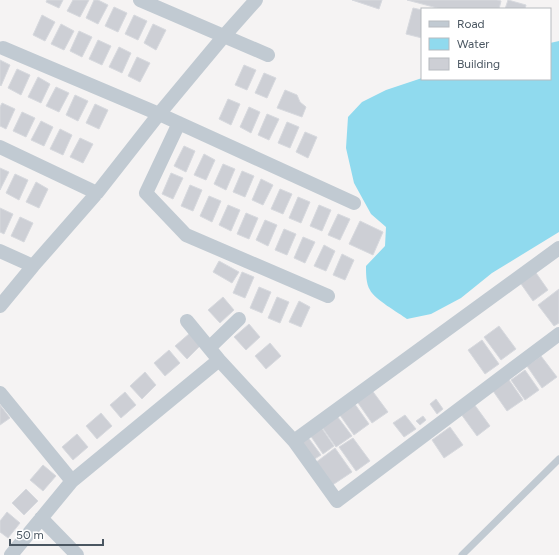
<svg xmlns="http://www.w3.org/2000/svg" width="559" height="555" viewBox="0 0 559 555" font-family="Figtree,sans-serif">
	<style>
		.water { fill: #90daee }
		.building { fill: #cdcfd5; stroke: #d7d9de }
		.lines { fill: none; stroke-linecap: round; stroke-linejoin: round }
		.service { stroke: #c1cad2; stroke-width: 7 }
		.minor { stroke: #c1cad2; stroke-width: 14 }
	</style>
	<rect width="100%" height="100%" fill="#f5f3f3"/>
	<!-- water -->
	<path class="water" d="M559 41V232L492 273 461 298 431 314 407 319C399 313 374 299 370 290 366 284 366 273 366 266L385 246 386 227 371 214 354 183 346 148 348 117 362 102 386 90 422 78V79H550V43Z"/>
	<!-- building -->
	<path class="building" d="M47 0H63L59 8 46 2Z
		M73 0H89L80 17 67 11Z
		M94 0H98L108 5 98 24 86 18Z
		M352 0H382L379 9Z
		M407 0H497L501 1 499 9H441Z
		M508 0 526 5 525 9H505Z
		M114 7 127 13 118 32 105 26Z
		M413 8 422 10V38L406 34Z
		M42 15 55 22 45 41 33 35Z
		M134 15 147 21 138 40 125 34Z
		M61 24 74 31 64 50 51 44Z
		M153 24 166 30 156 50 144 43Z
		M79 31 92 37 82 57 70 51Z
		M98 40 111 46 102 65 89 59Z
		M119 47 131 53 122 73 109 67Z
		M137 57 150 63 140 82 128 76Z
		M0 60 10 65 1 86 0 85Z
		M244 65 256 70 247 90 235 85Z
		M17 69 30 75 21 95 8 88Z
		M264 73 276 78 267 98 255 93Z
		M38 77 50 84 41 103 28 97Z
		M56 87 69 93 59 112 46 106Z
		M285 90 297 95 300 102 306 107 302 117 277 108Z
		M75 95 88 101 78 121 66 115Z
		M228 99 240 104 231 125 219 119Z
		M2 103 15 109 6 129 0 126V107Z
		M95 104 108 110 99 129 86 123Z
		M249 107 260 112 251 133 240 127Z
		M22 112 35 118 26 137 13 131Z
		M267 114 279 119 269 140 258 135Z
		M41 121 53 127 44 146 31 140Z
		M287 122 299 127 290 148 278 143Z
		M60 129 72 135 63 155 50 149Z
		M305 132 317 137 308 158 296 152Z
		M80 138 93 144 83 163 70 157Z
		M184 146 195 151 186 172 174 166Z
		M204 154 215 160 206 180 194 175Z
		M223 164 235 169 226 190 214 184Z
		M0 168 9 172 0 190Z
		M242 171 254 176 245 197 233 192Z
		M171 173 183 178 173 199 162 194Z
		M15 174 28 180 19 200 6 193Z
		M261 179 273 185 263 205 252 200Z
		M36 182 48 189 39 208 26 202Z
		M190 185 202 190 193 211 181 206Z
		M280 189 292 194 283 214 271 209Z
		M209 196 221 201 212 222 200 216Z
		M298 197 310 202 301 223 289 218Z
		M228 205 240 210 231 231 219 225Z
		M319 205 331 210 322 231 310 226Z
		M0 208 13 214 4 234 0 232Z
		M246 213 258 218 249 239 237 234Z
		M338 214 350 219 340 240 328 235Z
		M20 217 33 223 24 242 11 236Z
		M265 220 277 225 268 246 256 240Z
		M360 221 383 232 373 255 349 244Z
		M284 229 296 234 287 255 275 250Z
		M303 237 315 242 305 263 294 258Z
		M324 245 335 251 326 271 314 266Z
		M342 254 354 260 345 280 333 275Z
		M219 261 239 272 232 283 213 272Z
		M534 270 548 290 533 301 519 281Z
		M242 272 254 277 245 298 233 293Z
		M259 287 271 292 262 313 250 308Z
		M559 289V323L554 326 538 305Z
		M223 297 234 310 220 323 208 310Z
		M277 297 289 302 280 323 268 318Z
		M299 301 310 307 301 327 289 322Z
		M249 324 260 337 246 350 234 337Z
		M499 326 516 349 501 360 484 337Z
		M190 333 201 345 187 359 175 346Z
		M482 340 499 364 485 374 468 350Z
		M270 343 281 356 266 369 255 356Z
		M169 350 180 363 165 376 154 363Z
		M541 356 557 377 542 388 527 366Z
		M525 370 539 390 525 400 511 380Z
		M145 372 156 385 142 399 130 386Z
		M507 377 523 400 507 411 491 388Z
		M371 389 388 412 372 423 356 400Z
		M125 392 136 405 121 418 110 405Z
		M436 399 443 409 437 414 430 404Z
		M352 400 369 424 354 435 337 411Z
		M474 404 490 426 477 436 461 414Z
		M0 405 10 418 0 425Z
		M101 413 112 426 97 439 86 426Z
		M405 415 416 429 404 437 393 423Z
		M337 416 352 436 336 447 322 427Z
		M423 416 426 420 420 425 416 421Z
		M321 427 334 446 323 454 310 435Z
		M450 427 463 445 444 458 432 440Z
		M77 434 88 447 73 460 62 447Z
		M307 436 321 455 313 460 300 441Z
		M353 438 370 461 356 471 339 447Z
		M335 448 352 472 331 486 315 463Z
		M43 465 56 476 43 491 30 480Z
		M26 489 38 501 24 515 12 503Z
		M7 512 20 523 8 538 0 532V521Z"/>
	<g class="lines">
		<!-- service -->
		<path class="service" d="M462 555 559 459"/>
		<!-- minor -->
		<path class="minor" d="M140 0 268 55
			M3 48 159 114 354 203
			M179 123 146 193 186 235 328 296
			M0 147 97 193
			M0 251 33 266
			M0 306 33 266 97 193 159 114 224 36 256 0
			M187 321 219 360 294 441 559 248
			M209 348 239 319
			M0 393 72 481
			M294 441 337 501 559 334
			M41 518 77 555
			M11 555 72 481 219 360"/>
	</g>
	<!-- legend -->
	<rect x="421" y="8" width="130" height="72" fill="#ffffff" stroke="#b7bbc0"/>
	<rect x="429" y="21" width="20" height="6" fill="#c1cad2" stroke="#b7bbc0"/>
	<text x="457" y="28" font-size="12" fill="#4a5661">Road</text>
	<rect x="429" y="38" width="20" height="12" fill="#90daee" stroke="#b7bbc0"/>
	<text x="457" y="48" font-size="12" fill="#4a5661">Water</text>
	<rect x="429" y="58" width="20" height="12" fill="#cdcfd5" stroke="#b7bbc0"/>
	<text x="457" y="68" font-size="12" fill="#4a5661">Building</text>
	<!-- scale -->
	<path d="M10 539v6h93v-6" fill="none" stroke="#4a5661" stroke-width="2"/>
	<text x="16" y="539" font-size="12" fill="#4a5661" stroke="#ffffff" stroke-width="3" paint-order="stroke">50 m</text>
</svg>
